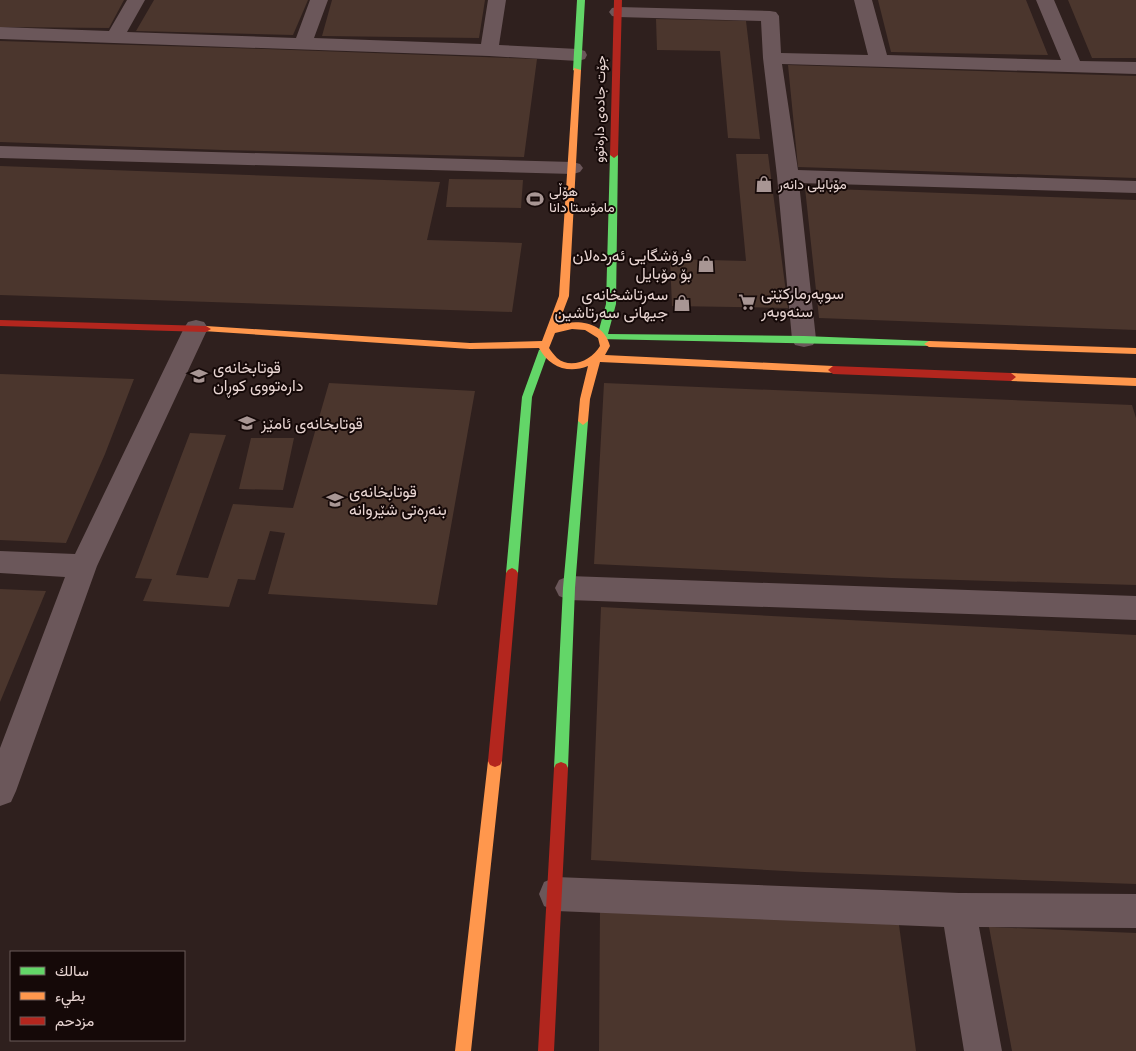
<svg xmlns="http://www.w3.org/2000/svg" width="1136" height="1051" viewBox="0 0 1136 1051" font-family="Karla,Vazirmatn,sans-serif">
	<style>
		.building { fill: #4b362d }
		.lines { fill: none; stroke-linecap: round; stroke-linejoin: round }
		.street { fill: #6b575a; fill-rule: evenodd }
		.fast { fill: #63d668; fill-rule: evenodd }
		.slow { fill: #ff974d; fill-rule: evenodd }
		.jam { fill: #b3261e; fill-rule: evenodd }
		.labels { text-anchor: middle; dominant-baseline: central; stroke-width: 4; stroke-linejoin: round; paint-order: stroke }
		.far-street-label { font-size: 14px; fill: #e9d6d3; stroke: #150908 }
		.far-poi-label { font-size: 14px; fill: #e9d6d3; stroke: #150908; text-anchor: start }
		.poi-label { font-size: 16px; fill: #e9d6d3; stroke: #150908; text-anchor: start }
	</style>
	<rect width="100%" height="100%" fill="#2f201e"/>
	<!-- building -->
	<path class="building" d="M0 0H124L109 28 0 27Z
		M154 0H308L293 35 136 31Z
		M332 0H485L479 38 322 36Z
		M878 0H1026L1048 55 891 52Z
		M1068 0H1136V58H1092Z
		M656 19 746 21 760 139 728 138 720 51 657 50Z
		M0 41 265 49 537 59 524 157 223 150 0 142Z
		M788 65 1136 76V178L798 167Z
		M736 154H768L788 308 672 306 670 259 746 261Z
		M0 166 440 182 427 240 522 243 512 312 0 295Z
		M449 179 523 180 521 208 446 207Z
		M805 188 1136 200V330L819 318Z
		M0 374 134 379 105 454 66 543 0 540Z
		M329 383 475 391 437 605 268 594 285 533 270 531 255 580 238 579 229 607 143 601 152 579 135 578 190 433 226 435 176 575 208 578 233 504 293 508Z
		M604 383 1132 405 1136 418V585L891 578 594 564Z
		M251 438H294L283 490 239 489Z
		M0 589 46 591 0 702Z
		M601 607 1136 635V884L804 872 591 860Z
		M600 908 764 914 899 925 916 1051H599Z
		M989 927 1136 933V1051H1012Z"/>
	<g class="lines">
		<!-- street -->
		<path class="street" d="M127 0H145L127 32 296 38 310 0H328L314 38 481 44 488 0H506L499 45 578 49 585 51 587 55 585 59 578 61 489 56 0 39V27L109 31Z
			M854 0H872L887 55 1061 60 1036 0H1054L1080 61 1136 62V74L782 64 798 170 1136 181V193L799 183 816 339 813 345 804 347 795 345 792 339 777 176 763 58 761 21 618 17 612 16 609 12 612 8 618 7 770 11 776 12 779 16 781 53 868 55Z
			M0 146 573 162 580 164 583 168 580 172 573 174 0 158Z
			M196 320 204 322 208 328 97 566 16 791 11 802 0 806V748L65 577 0 573V551L75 554 184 328 188 322Z
			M569 576 1136 596V620L569 600 559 596 555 588 559 580Z
			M556 877 959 893 1136 894V928L979 927 1002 1051H964L944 927 556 911 544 906 539 894 544 882Z"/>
		<!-- fast -->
		<path class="fast" d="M577 0H585L581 70 577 72 573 70Z
			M614 152 618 155 616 304 608 334 804 336 929 341 932 342 934 344 932 346 599 339 597 337 606 304 610 155Z
			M544 347 549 350 532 397 518 573 516 576H508L506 573 522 397 539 350Z
			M583 417 588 421 575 588 568 768 566 772 561 774 556 772 554 768 563 588 578 421Z"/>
		<!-- slow -->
		<path class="slow" d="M574 68 581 70 569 296 558 325C578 319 604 322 610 346L605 355 833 366 838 370 837 373 600 362 590 399 588 421 583 425 578 421 580 399 588 366C568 374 549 367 539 348L470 349 203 331 201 329 206 326 470 343 542 341 559 296ZM572 329 585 330 598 338 600 346C592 360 571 370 557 358 554 355 551 351 549 348L555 333Z
			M929 341 1136 348V354L929 347 924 344Z
			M1011 373 1136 378V386L1011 381 1006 377Z
			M495 755 500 757 502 761 471 1051H455L488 761 490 757Z"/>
		<!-- jam -->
		<path class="jam" d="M614 0H622L618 155 614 158 610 155Z
			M0 320 206 326 211 329 206 332 0 326Z
			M833 366 1011 373 1016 377 1011 381 833 374 828 370Z
			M512 568 516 570 518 573 502 761 500 765 495 767 490 765 488 761 506 573 508 570Z
			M561 762 566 764 568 768 554 1051H538L554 768 556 764Z"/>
	</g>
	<!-- icons -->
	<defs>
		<g id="shop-bare" transform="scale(1.35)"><path d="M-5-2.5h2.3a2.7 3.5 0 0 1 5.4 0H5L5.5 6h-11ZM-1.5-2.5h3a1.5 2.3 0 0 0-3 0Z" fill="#a89694" stroke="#150908" stroke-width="2.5" paint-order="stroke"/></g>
		<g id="stadium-bare" transform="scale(1.35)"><path d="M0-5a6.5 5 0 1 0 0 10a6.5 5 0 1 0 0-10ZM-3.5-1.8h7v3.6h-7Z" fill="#a89694" stroke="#150908" stroke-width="2.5" paint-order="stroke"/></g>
		<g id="supermarket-bare" transform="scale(1.35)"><path d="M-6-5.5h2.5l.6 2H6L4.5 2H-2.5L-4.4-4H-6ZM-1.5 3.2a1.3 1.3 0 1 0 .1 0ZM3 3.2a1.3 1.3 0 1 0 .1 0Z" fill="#a89694" stroke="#150908" stroke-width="2.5" paint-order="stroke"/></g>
		<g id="school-bare" transform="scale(1.35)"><path d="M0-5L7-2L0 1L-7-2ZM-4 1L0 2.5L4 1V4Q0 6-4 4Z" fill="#a89694" stroke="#150908" stroke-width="2.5" paint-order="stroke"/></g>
	</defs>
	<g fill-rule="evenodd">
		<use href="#shop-bare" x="764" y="184"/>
		<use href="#stadium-bare" x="535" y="199"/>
		<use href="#shop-bare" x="706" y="264"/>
		<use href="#supermarket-bare" x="747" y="302"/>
		<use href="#shop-bare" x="682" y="303"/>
		<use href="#school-bare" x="199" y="376"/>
		<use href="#school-bare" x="247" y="423"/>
		<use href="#school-bare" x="335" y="500"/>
	</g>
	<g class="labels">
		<!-- far-street labels -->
		<g class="far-street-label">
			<text transform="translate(600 109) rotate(-89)">جۆت جادەی دارەتوو</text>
		</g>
		<!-- far-poi labels -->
		<g class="far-poi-label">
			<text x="778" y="184">مۆبایلی دانەر</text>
			<text x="549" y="191">هۆڵی<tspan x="549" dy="16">مامۆستا دانا</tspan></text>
		</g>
		<!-- poi labels -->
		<g class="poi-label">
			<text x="692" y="255" text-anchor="end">فرۆشگایی ئەردەلان<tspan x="692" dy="18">بۆ مۆبایل</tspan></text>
			<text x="761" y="293">سوپەرمارکێتی<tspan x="761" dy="18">سنەوبەر</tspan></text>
			<text x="668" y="294" text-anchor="end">سەرتاشخانەی<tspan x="668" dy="18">جیهانی سەرتاشین</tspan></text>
			<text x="213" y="367">قوتابخانەی<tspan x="213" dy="18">دارەتووی کوڕان</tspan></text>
			<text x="261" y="423">قوتابخانەی ئامێز</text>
			<text x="349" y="491">قوتابخانەی<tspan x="349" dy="18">بنەڕەتی شێروانە</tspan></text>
		</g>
	</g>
	<!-- legend -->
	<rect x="10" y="951" width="175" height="90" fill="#150908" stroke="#6a5b59"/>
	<rect x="20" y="967" width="25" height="8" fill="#63d668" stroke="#6a5b59"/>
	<text x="55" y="976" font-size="15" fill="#e9d6d3">سالك</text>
	<rect x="20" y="992" width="25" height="8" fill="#ff974d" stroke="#6a5b59"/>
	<text x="55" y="1001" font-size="15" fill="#e9d6d3">بطيء</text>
	<rect x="20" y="1017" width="25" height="8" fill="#b3261e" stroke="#6a5b59"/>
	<text x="55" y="1026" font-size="15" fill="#e9d6d3">مزدحم</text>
</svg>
